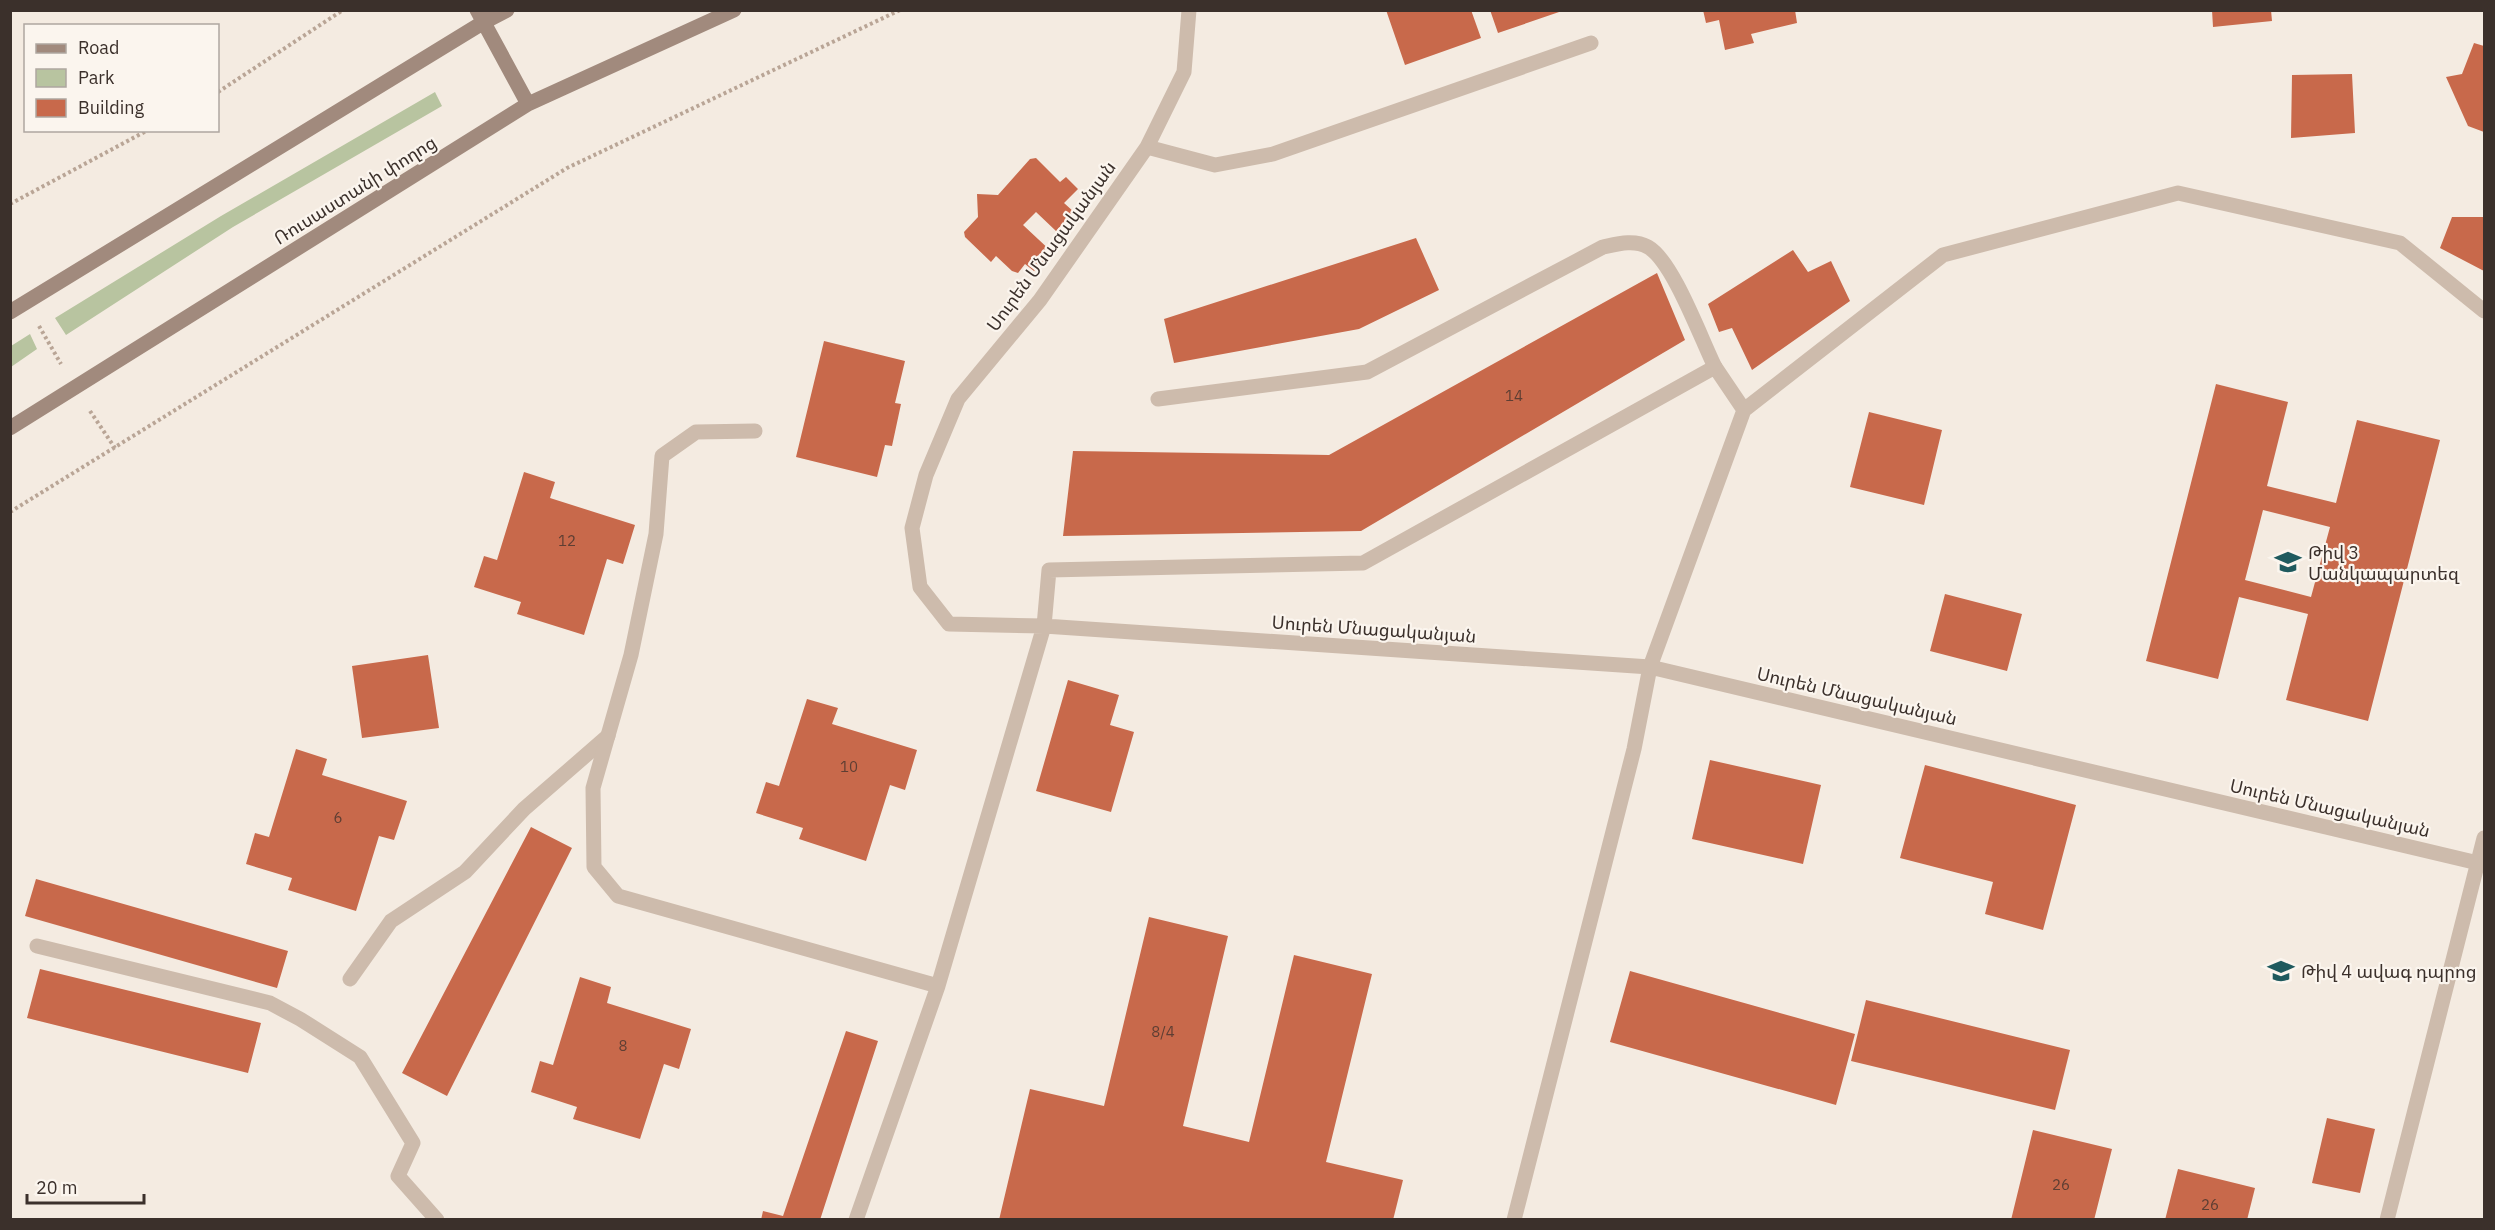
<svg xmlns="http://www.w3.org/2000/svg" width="2495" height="1230" viewBox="0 0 2495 1230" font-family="'IBM Plex Sans','Noto Sans Armenian',sans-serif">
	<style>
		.green { fill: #b8c4a0 }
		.building { fill: #c8694b; fill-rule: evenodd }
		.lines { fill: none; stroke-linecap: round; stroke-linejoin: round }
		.path { stroke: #b9a596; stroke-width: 4; stroke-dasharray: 3 3; stroke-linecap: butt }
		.lane { stroke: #cdbbac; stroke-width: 15 }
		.street { stroke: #cdbbac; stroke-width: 15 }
		.secondary { stroke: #a18a7d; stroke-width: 15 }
		.labels { text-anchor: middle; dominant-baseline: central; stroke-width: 4.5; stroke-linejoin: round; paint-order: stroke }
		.number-label { font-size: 15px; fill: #5e3e33 }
		.street-label { font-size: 18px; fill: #3b302b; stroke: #fbf5ee }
		.poi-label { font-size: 18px; fill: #3b302b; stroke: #fbf5ee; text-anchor: start }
	</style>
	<rect width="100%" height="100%" fill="#f4ebe1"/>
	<!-- green -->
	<path class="green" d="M435 92 442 106 233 227 66 335 55 318 221 216Z
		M30 334 37 349 11 367V346Z"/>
	<!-- building -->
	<path class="building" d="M1386 10H1471L1481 38 1405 65Z
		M1490 10H1562V11L1498 33Z
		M1703 10H1795L1797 23 1751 34 1754 43 1725 50 1719 20 1706 23Z
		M2212 10H2271L2272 21 2213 27Z
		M2474 43 2484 46V132L2468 126 2446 77 2462 74Z
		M2352 74 2355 133 2291 138 2292 75Z
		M1036 158 1060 182 1066 177 1078 189 1064 203 1074 212 1056 231 1036 212 1023 225 1053 253 1034 271 1025 264 1018 273 1012 271 996 256 991 262 965 237 964 232 978 217 977 194 998 195 1030 159Z
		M2452 217H2484V271L2440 248Z
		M1416 238 1439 290 1359 329 1174 363 1164 319Z
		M1793 250 1808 272 1831 261 1850 301 1752 370 1732 328 1719 332 1708 304Z
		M1657 273 1685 340 1361 531 1063 536 1073 451 1329 455Z
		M824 341 905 361 895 403 901 404 892 446 885 445 877 477 796 457Z
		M2216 384 2288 402 2267 486 2336 503 2357 420 2440 440 2368 721 2286 700 2308 614 2239 597 2218 679 2146 661ZM2263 510 2330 527 2311 597 2245 580Z
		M1869 412 1942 430 1924 505 1850 487Z
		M524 472 555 482 550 498 635 525 623 564 607 559 584 635 517 614 521 602 474 587 484 556 497 560Z
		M1945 594 2022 614 2007 671 1930 651Z
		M428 655 439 728 362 738 352 666Z
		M1068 680 1119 695 1110 725 1134 732 1111 812 1036 791Z
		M807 699 838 708 832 724 917 750 905 790 890 785 866 861 799 839 803 828 756 813 766 782 779 786Z
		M296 749 327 759 322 775 407 801 394 840 379 836 356 911 288 890 292 878 246 864 255 833 269 837Z
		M1710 760 1821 785 1803 864 1692 839Z
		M1925 765 2076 805 2043 930 1985 914 1993 882 1900 858Z
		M531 827 572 848 447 1096 402 1073Z
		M36 879 288 951 277 988 25 916Z
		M1149 917 1228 936 1183 1126 1249 1142 1294 955 1372 974 1326 1162 1403 1180 1393 1220H999L1030 1089 1104 1106Z
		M40 969 261 1023 248 1073 27 1018Z
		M1630 971 1855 1034 1836 1105 1610 1042Z
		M580 977 611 987 607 1003 691 1029 679 1069 664 1064 640 1139 573 1119 577 1107 531 1092 540 1061 553 1065Z
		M1866 1000 2070 1050 2055 1110 1851 1061Z
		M846 1031 878 1041 820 1220H761L763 1211 783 1216Z
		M2327 1118 2375 1129 2360 1193 2312 1183Z
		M2033 1130 2112 1149 2094 1220H2011Z
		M2178 1169 2255 1188 2247 1220H2165Z"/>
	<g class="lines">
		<!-- path -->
		<path class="path" d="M218 92 343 10
			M10 204 148 130
			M39 326 61 364
			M90 411 115 448
			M10 512 567 168 900 10"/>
		<!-- lane -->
		<path class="lane" d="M1158 399 1367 372 1603 247C1617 244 1634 239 1648 247 1673 261 1701 339 1715 367
			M37 946 270 1003 300 1019 360 1057 413 1143 398 1176 437 1220
			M350 979 391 921 465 872 524 809 608 736"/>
		<!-- street -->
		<path class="street" d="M1189 10 1184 72 1147 147 1040 300 958 399 926 475 912 528 920 587 949 624 1044 626 1650 667 2478 863
			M1147 147 1215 165 1273 154 1591 43
			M755 431 696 432 662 456 656 534 631 655 593 788 594 867 618 896 938 986
			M856 1220 938 986 1044 626 1049 570 1363 563 1715 367 1744 410
			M1514 1220 1634 749 1650 667 1744 410 1943 255 2178 193 2400 243 2484 311
			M2387 1220 2484 838"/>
		<!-- secondary -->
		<path class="secondary" d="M477 10 528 104
			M10 312 484 22 507 10
			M10 428 528 104 734 10"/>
	</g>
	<!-- icons -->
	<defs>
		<g id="school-bare" transform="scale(2.07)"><path d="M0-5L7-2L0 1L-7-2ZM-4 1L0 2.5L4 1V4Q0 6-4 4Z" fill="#1f5a5e" stroke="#fbf5ee" stroke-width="2.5" paint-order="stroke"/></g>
	</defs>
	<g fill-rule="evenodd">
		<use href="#school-bare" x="2288" y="562"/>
		<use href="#school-bare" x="2281" y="971"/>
	</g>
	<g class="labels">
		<!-- number labels -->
		<g class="number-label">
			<text x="1514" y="395">14</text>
			<text x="567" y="540">12</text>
			<text x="849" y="766">10</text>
			<text x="338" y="817">6</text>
			<text x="1163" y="1031">8/4</text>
			<text x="623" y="1045">8</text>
			<text x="2061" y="1184">26</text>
			<text x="2210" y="1204">26</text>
		</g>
		<!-- street labels -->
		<g class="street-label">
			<text transform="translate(355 190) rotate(-32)">Ռուսաստանի փողոց</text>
			<text transform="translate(1051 246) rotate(-54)">Սուրեն Մնացականյան</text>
			<text transform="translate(1374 629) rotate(4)">Սուրեն Մնացականյան</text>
			<text transform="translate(1857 696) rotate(13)">Սուրեն Մնացականյան</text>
			<text transform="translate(2330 808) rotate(13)">Սուրեն Մնացականյան</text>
		</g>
		<!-- poi labels -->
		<g class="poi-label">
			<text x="2308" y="552">Թիվ 3<tspan x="2308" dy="21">Մանկապարտեզ</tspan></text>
			<text x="2301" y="971">Թիվ 4 ավագ դպրոց</text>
		</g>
	</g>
	<!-- border -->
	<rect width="2495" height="1230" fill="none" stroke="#3b302b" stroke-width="24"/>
	<!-- legend -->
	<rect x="24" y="24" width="195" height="108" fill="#fbf5ee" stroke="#aea6a0" stroke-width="1.5"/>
	<rect x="36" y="44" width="30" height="9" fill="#a18a7d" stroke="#aea6a0" stroke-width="1.5"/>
	<text x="78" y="54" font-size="18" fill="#3b302b">Road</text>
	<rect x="36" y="69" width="30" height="18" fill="#b8c4a0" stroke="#aea6a0" stroke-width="1.5"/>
	<text x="78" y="84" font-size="18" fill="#3b302b">Park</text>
	<rect x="36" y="99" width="30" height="18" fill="#c8694b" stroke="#aea6a0" stroke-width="1.5"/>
	<text x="78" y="114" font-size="18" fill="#3b302b">Building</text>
	<!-- scale -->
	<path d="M27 1194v9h117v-9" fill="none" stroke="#3b302b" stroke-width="3"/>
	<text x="36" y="1194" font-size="18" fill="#3b302b" stroke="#fbf5ee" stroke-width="4.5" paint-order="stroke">20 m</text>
</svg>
